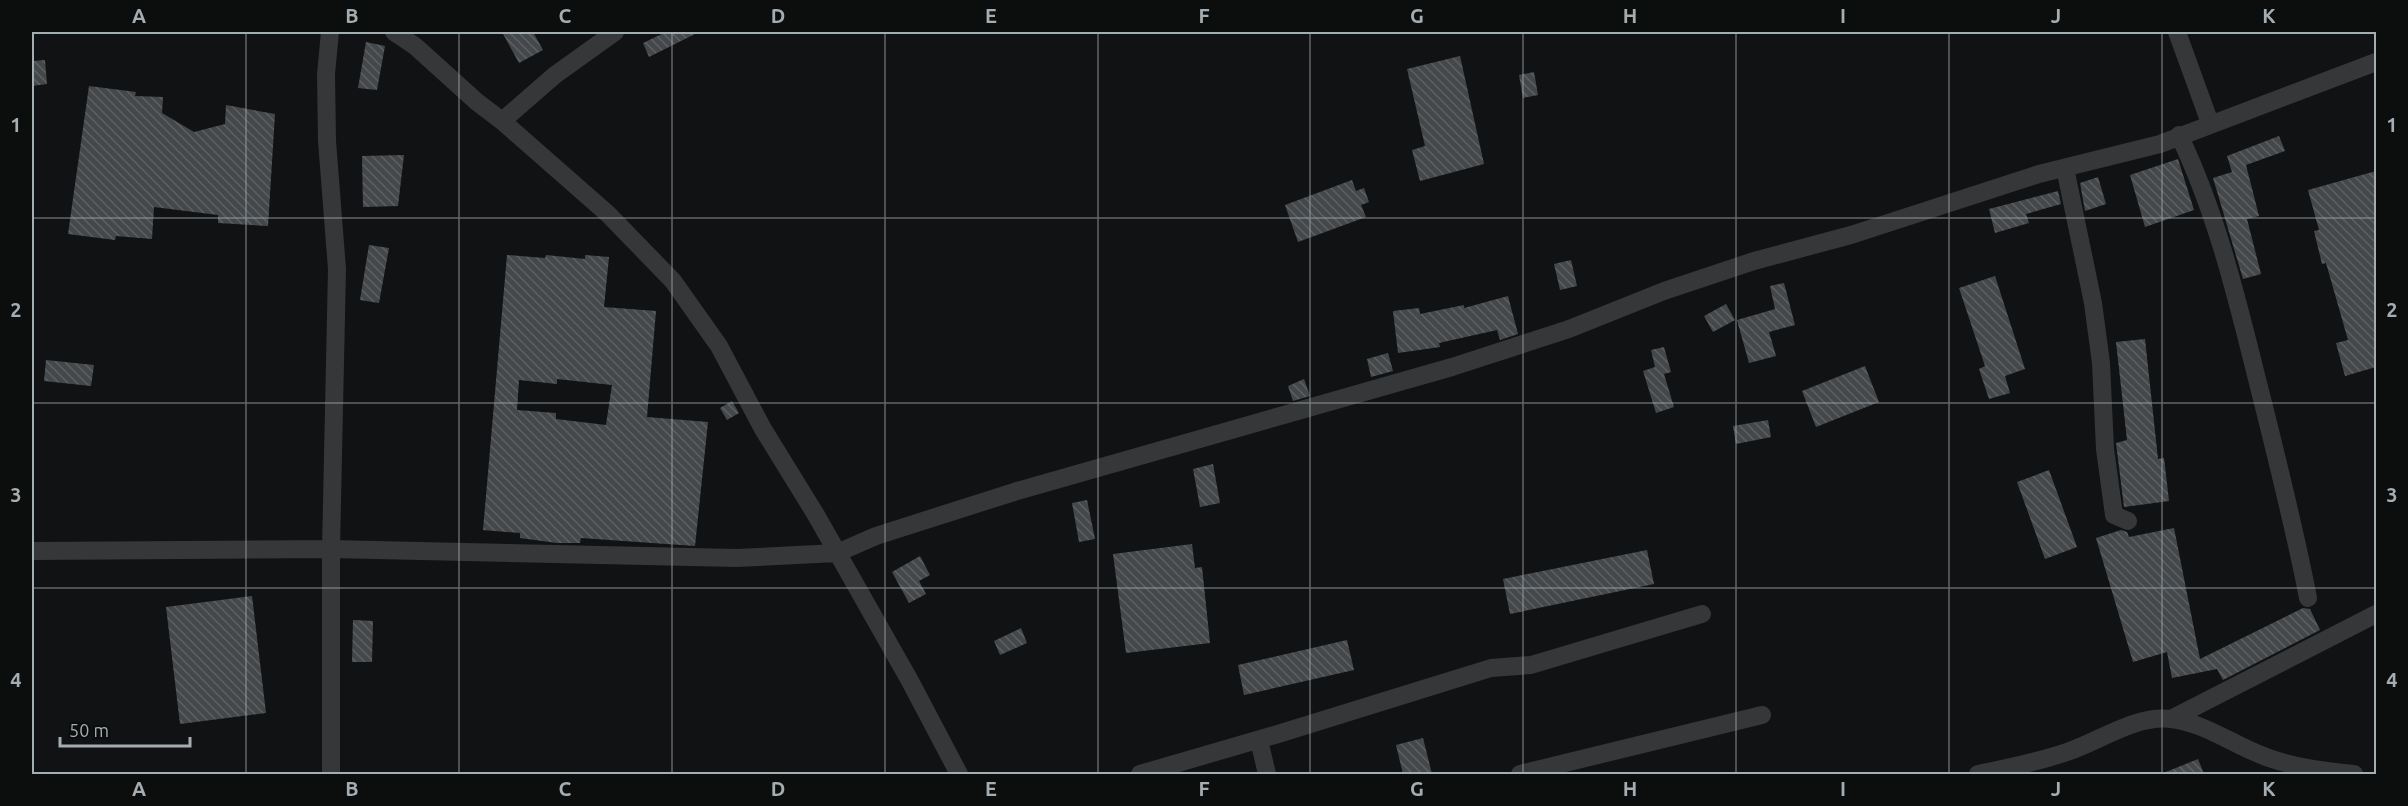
<svg xmlns="http://www.w3.org/2000/svg" width="2408" height="806" viewBox="0 0 2408 806" font-family="Ubuntu,sans-serif">
	<style>
		.building { fill: url(#building-back-hatch); fill-rule: evenodd }
		.lines { fill: none; stroke-linecap: round; stroke-linejoin: round }
		.minor { stroke: #353739; stroke-width: 18 }
		.grid { fill: none; stroke: #a4adb1; stroke-width: 1.5; stroke-opacity: 0.55 }
		.neatline { fill: none; stroke: #a4adb1; stroke-width: 2 }
		.grid-label { font-size: 20px; text-anchor: middle; font-weight: bold; fill: #a4adb1 }
	</style>
	<defs>
		<pattern id="building-back-hatch" width="6" height="6" patternUnits="userSpaceOnUse" patternTransform="scale(1.5)"><rect width="6" height="6" fill="#45484a"/><path d="M-1 5l2 2M0 0l6 6M5-1l2 2" fill="none" stroke="#5d6062"/></pattern>
	</defs>
	<rect width="100%" height="100%" fill="#111213"/>
	<!-- building -->
	<path class="building" d="M502 32H533L543 50 519 63Z
		M666 32H699L649 57 643 43Z
		M366 42 385 46 377 90 358 88Z
		M1460 56 1484 164 1420 181 1412 150 1425 146 1407 69Z
		M45 60 47 84 32 86V61Z
		M1534 72 1538 95 1523 98 1519 75Z
		M89 86 136 92 135 96 163 97 162 113 194 132 225 124 226 105 275 114 268 226 218 223V215L154 207 152 239 116 236 115 240 68 234Z
		M2279 136 2285 151 2246 165 2259 216 2247 219 2261 274 2243 279 2213 178 2232 172 2227 156Z
		M404 155 398 206 363 207 362 156Z
		M2178 159 2194 210 2145 227 2130 175Z
		M2376 171V367L2345 376 2336 343 2348 340 2326 263 2322 264 2314 231 2319 230 2308 190Z
		M2098 177 2106 204 2085 211 2080 183Z
		M1352 180 1356 191 1364 188 1369 202 1361 205 1366 217 1298 242 1285 205Z
		M2058 191 2061 204 2026 214 2029 223 1995 233 1989 209Z
		M369 245 389 248 379 303 360 300Z
		M507 255 545 258 546 255 585 259V255L609 257 604 307 656 311 647 417 708 422 695 546 581 538 580 543H557L520 538V533L483 530ZM557 379 612 385 606 425 556 419V413L517 410 519 380 557 384Z
		M1571 260 1577 286 1560 290 1554 264Z
		M1995 276 2025 369 2005 376 2010 393 1989 399 1979 369 1985 366 1959 288Z
		M1784 283 1795 325 1769 332 1776 356 1749 363 1737 320 1775 309 1770 286Z
		M1508 296 1518 334 1500 340 1497 330 1439 343 1440 347 1398 353 1393 311 1419 308 1420 314 1464 305V308Z
		M1726 304 1735 320 1713 332 1704 316Z
		M2145 339 2158 459 2164 458 2169 501 2124 507 2116 443 2127 440 2116 342Z
		M1664 347 1671 372 1664 374 1674 407 1656 413 1643 371 1655 367 1651 350Z
		M1388 353 1393 371 1371 377 1367 359Z
		M46 360 94 365 91 386 44 381Z
		M1865 366 1879 402 1816 427 1802 391Z
		M1304 379 1310 396 1293 401 1288 386Z
		M732 401 739 413 727 420 720 408Z
		M1768 420 1771 437 1736 444 1733 426Z
		M1213 464 1220 503 1200 507 1193 469Z
		M2049 470 2077 547 2045 559 2017 482Z
		M1087 500 1095 539 1079 542 1072 503Z
		M2174 528 2200 659 2303 608 2310 609 2320 630 2223 680 2217 669 2172 678 2167 652 2133 662 2096 538 2121 530 2127 532 2129 537Z
		M1192 544 1195 568 1202 567 1210 643 1126 653 1113 554Z
		M1647 550 1654 584 1510 614 1503 579Z
		M920 556 930 575 919 581 926 594 909 603 892 572Z
		M252 596 266 713 180 724 166 607Z
		M353 620 373 621 372 662H352Z
		M1021 628 1027 643 1000 655 994 641Z
		M1347 640 1354 670 1244 695 1238 665Z
		M1423 738 1432 774H1403L1396 745Z
		M2198 759 2204 774H2161Z"/>
	<g class="lines">
		<!-- minor -->
		<path class="minor" d="M330 32 326 74 327 141 337 269 331 549V774
			M394 32 415 46 477 102 502 121 608 214 673 281 719 346 763 429 816 515 910 681 959 774
			M2177 32 2210 123
			M502 121 555 75 615 32
			M2179 135C2217 214 2237 299 2258 383 2276 455 2294 525 2308 598
			M2065 168 2093 303 2101 363 2105 449 2114 515 2128 521
			M32 551 331 549 737 558 837 553 876 536 1017 491 1452 367 1569 329 1664 291 1754 261 1851 235 2039 174 2160 144 2376 62
			M2171 719 2376 614
			M1259 740 1267 774
			M1140 774 1278 734 1491 668 1531 665 1702 614
			M1520 774 1762 715
			M1978 774C2008 768 2038 762 2067 752 2100 741 2135 715 2171 719 2206 723 2236 747 2269 758 2297 768 2325 771 2354 774"/>
	</g>
	<!-- grid -->
	<path class="grid" d="M246 32V774M459 32V774M672 32V774M885 32V774M1098 32V774M1310 32V774M1523 32V774M1736 32V774M1949 32V774M2162 32V774M32 218H2376M32 403H2376M32 588H2376"/>
	<!-- border -->
	<rect width="2408" height="806" fill="none" stroke="#0c0d0d" stroke-width="66"/>
	<!-- scale -->
	<path d="M60 737v9h130v-9" fill="none" stroke="#a4adb1" stroke-width="3"/>
	<text x="69" y="737" font-size="18" fill="#a4adb1" stroke="#0c0d0d" stroke-width="4.5" paint-order="stroke">50 m</text>
	<rect x="33" y="33" width="2342" height="740" class="neatline"/>
	<g class="grid-label">
		<text x="139" y="23">A</text>
		<text x="352" y="23">B</text>
		<text x="565" y="23">C</text>
		<text x="778" y="23">D</text>
		<text x="991" y="23">E</text>
		<text x="1204" y="23">F</text>
		<text x="1417" y="23">G</text>
		<text x="1630" y="23">H</text>
		<text x="1843" y="23">I</text>
		<text x="2056" y="23">J</text>
		<text x="2269" y="23">K</text>
		<text x="16" y="132">1</text>
		<text x="2392" y="132">1</text>
		<text x="16" y="317">2</text>
		<text x="2392" y="317">2</text>
		<text x="16" y="502">3</text>
		<text x="2392" y="502">3</text>
		<text x="16" y="687">4</text>
		<text x="2392" y="687">4</text>
		<text x="139" y="796">A</text>
		<text x="352" y="796">B</text>
		<text x="565" y="796">C</text>
		<text x="778" y="796">D</text>
		<text x="991" y="796">E</text>
		<text x="1204" y="796">F</text>
		<text x="1417" y="796">G</text>
		<text x="1630" y="796">H</text>
		<text x="1843" y="796">I</text>
		<text x="2056" y="796">J</text>
		<text x="2269" y="796">K</text>
	</g>
</svg>
